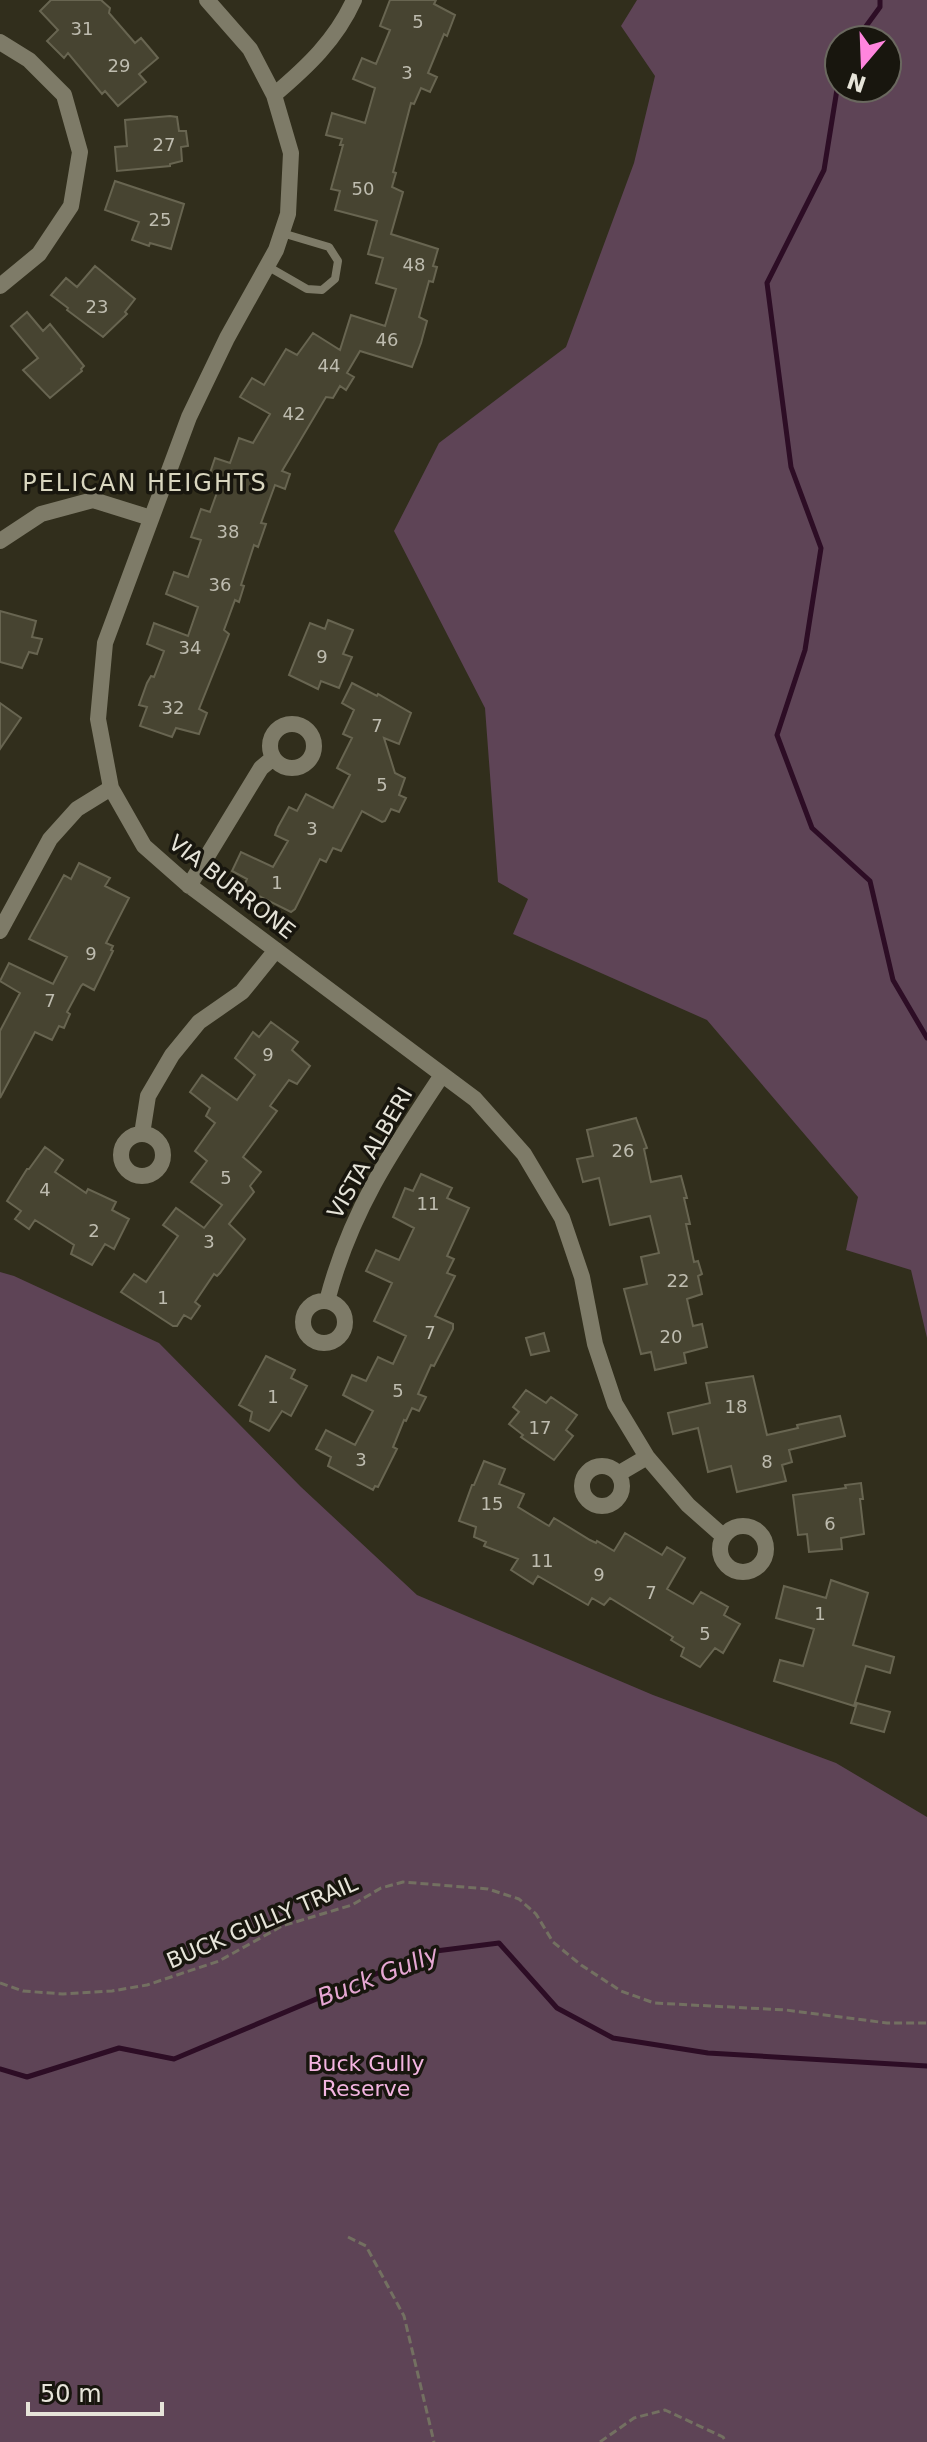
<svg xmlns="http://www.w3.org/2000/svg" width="927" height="2442" viewBox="0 0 927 2442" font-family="'DejaVu Sans',sans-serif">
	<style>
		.green { fill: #5e4456; fill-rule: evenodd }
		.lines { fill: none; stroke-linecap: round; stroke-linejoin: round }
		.stream { stroke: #2d0d25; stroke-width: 5 }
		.building { fill: #474431; stroke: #686551; stroke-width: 2 }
		.path { stroke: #737061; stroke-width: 3; stroke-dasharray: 8 4; stroke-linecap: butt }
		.service { stroke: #7e7b68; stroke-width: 8 }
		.minor { stroke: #7e7b68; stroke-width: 16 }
		.labels { text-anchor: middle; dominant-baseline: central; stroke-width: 7; stroke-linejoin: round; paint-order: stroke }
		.number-label { font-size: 18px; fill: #bebcaf }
		.street-label { font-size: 22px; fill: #e6e4d9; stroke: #18160e }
		.park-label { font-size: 22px; fill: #f4b5e1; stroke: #18160e }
		.neighbourhood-label { font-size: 24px; letter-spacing: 2px; fill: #d9d6bf; stroke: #18160e }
		.water-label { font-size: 24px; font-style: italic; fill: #e6a7d3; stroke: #18160e }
	</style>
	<rect width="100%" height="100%" fill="#312e1c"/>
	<!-- green -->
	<path class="green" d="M637 0H927V1338L911 1270 846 1250 858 1197 707 1020 513 934 528 899 498 882 485 708 394 531 439 443 566 347 634 163 655 76 621 26ZM839 40H887V88H839Z
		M0 1272 14 1276 159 1343 301 1487 417 1595 653 1695 836 1763 927 1817V2442H0Z"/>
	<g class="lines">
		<!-- stream -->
		<path class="stream" d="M856 40 880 7V0
			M839 77 824 170 767 283 791 467 821 548 805 650 777 735 812 828 870 881 893 980 927 1038
			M0 2069 27 2077 119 2048 174 2059 428 1952 499 1943 557 2008 613 2038 708 2053 927 2066"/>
	</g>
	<!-- building -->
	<path class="building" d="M51 0H101L110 8 109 13 135 43 141 38 158 58 139 74 146 82 118 106 105 91 102 94 68 53 64 58 47 41 58 30 40 11Z
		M390 0H436L434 4 455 15 447 36 444 34 428 73 437 77 430 92 421 88 414 104 411 103 393 172 396 173 392 187 403 192 391 234 438 249 433 266 437 267 433 282 429 281 419 317 427 321 421 343 412 367 360 351 347 373 354 377 346 390 340 386 333 398 326 397 282 471 290 474 285 489 275 485 261 523 266 524 258 547 254 545 241 585 244 586 239 602 235 600 224 630 229 634 199 709 207 713 199 734 176 728 172 737 140 726 147 707 139 705 147 683 151 676 154 677 164 651 147 644 154 623 188 636 198 607 166 594 174 572 188 577 201 540 191 537 201 509 210 512 220 484 208 479 215 458 230 463 239 438 253 443 270 414 240 397 252 378 264 385 286 349 297 355 313 333 340 350 351 315 385 326 396 289 376 283 383 258 368 254 377 221 335 210 340 191 331 189 343 145H340L342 139 326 135 332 113 365 123 375 88 353 79 362 58 376 64 390 30 380 26Z
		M170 116 177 117 179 131H186L188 146 181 147 182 161 170 164V166L117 171 115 147 127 146 125 120Z
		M115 181 184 204 171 249 150 243 149 246 132 240 139 222 105 210Z
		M95 266 135 299 125 312 127 314 103 337 67 310 68 308 51 295 66 278 77 287Z
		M27 312 43 331 50 324 84 366 81 369 82 371 50 398 23 370 38 358 11 326Z
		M0 611 36 621 32 637 42 639 37 654 29 652 22 668 0 662Z
		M328 620 353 630 343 654 352 657 339 688 321 681 318 689 289 675 310 623 325 629Z
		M352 683 377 696 378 694 411 713 399 744 384 738 395 773 405 778 399 795 406 798 399 812 391 809 385 821 382 822 362 811 341 851 333 848 326 862 320 859 295 909 291 912 243 888 247 879 232 871 241 852 273 867 288 841 275 835 278 827 289 807 297 811 306 794 333 808 350 775 337 768 352 738 343 734 354 710 342 703Z
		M0 703 21 718 0 749Z
		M79 863 110 878 105 886 129 898 106 943 113 946 111 950 113 951 94 990 83 984 81 986 67 1012 70 1014 64 1028 59 1026 52 1040 35 1032 0 1098V1031L20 993 0 981 9 963 53 984 67 957 29 939 64 875 71 879Z
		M271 1022 298 1042 292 1050 310 1066 297 1084 289 1080 270 1106 277 1111 243 1157 261 1172 250 1186 254 1192 229 1224 245 1239 220 1273 217 1276 214 1274 195 1302 200 1306 191 1319 184 1315 177 1326H173L121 1292 134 1274 146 1282 178 1236 163 1225 176 1208 204 1228 222 1205 191 1182 207 1161 195 1151 215 1123 206 1116 210 1108 190 1092 202 1075 237 1100 255 1075 235 1058 253 1032 259 1037Z
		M636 1118 647 1148 644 1149 651 1182 681 1176 687 1198H684L690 1224H686L694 1262 698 1261 702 1274 698 1276 702 1294 687 1299 693 1326 702 1324 707 1347 684 1353 686 1363 655 1370 651 1352 641 1354 624 1289 647 1284 641 1257 659 1253 650 1216 610 1225 599 1178 583 1182 577 1159 593 1156 587 1130Z
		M45 1147 63 1160 55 1172 86 1193 88 1189 116 1202 112 1210 129 1219 114 1249 105 1244 92 1265 71 1254 74 1245 35 1220 29 1229 15 1219 21 1211 7 1201 27 1169H29Z
		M421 1174 452 1188 447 1198 469 1208 447 1256 454 1259 447 1273 455 1276 435 1316 453 1324V1329L434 1366 431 1365 418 1394 426 1397 419 1411 412 1408 406 1421 404 1420 393 1447 397 1449 378 1487 375 1486 373 1490 328 1466 331 1457 316 1449 326 1430 355 1445 373 1411 343 1395 352 1375 366 1381 378 1357 393 1364 406 1336 374 1321 392 1283 366 1271 376 1250 399 1260 414 1228 393 1217 405 1188 413 1191Z
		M544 1333 549 1351 531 1355 526 1338Z
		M266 1356 295 1370 291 1378 307 1386 291 1416 282 1411 269 1431 250 1421 252 1412 239 1405Z
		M753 1376 767 1435 798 1428 797 1425 840 1416 845 1436 789 1450 792 1462 782 1465 786 1481 737 1492 731 1466 708 1472 698 1428 673 1434 668 1413 710 1403 706 1383Z
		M526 1390 546 1403 551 1397 577 1415 566 1430 573 1436 554 1460 521 1437 523 1435 509 1424 519 1412 513 1407Z
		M484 1461 505 1469 499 1484 524 1494 518 1507 549 1526 554 1518 590 1540 596 1543 597 1541 614 1551 625 1533 662 1555 667 1547 685 1558 667 1589 693 1604 701 1592 728 1607 724 1615 740 1624 723 1653 715 1648 700 1667 681 1656 684 1648 671 1640 673 1637 610 1598 604 1605 592 1598 588 1605 538 1576 533 1584 511 1570 518 1559 484 1546 486 1542 474 1537 476 1527 459 1521 472 1485H474Z
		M861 1483 863 1499H860L864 1534 841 1538 842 1549 809 1552 807 1534 798 1535 793 1495 846 1488 845 1485Z
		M831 1580 868 1593 853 1645 894 1657 890 1673 866 1666 854 1706 774 1681 780 1660 803 1666 814 1629 776 1618 784 1586 826 1598Z
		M857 1703 890 1712 884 1732 851 1723Z"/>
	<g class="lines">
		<!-- path -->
		<path class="path" d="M0 1983 23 1991 63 1994 112 1991 147 1985 219 1961 282 1926 352 1905 381 1888 403 1882 488 1889 519 1899 536 1914 553 1942 581 1965 621 1991 654 2003 786 2010 887 2023H927
			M348 2237 366 2246 404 2316 434 2442
			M600 2442 634 2418 665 2410 723 2437 726 2442"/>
		<!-- service -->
		<path class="service" d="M267 266 307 289 322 290 335 279 338 261 329 247 282 233"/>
		<!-- minor -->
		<path class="minor" d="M207 0 250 49 274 95 291 153 288 214 276 250 227 338 189 417 105 643 98 719 111 788 144 846 186 883 475 1099 524 1154 562 1218 582 1277 595 1344 615 1404 647 1457 688 1505 723 1536
			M0 42 29 60 64 95 80 152 71 206 39 254 0 286
			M274 95C307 67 336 40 354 0
			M0 541 41 514 93 500 151 518
			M270 746a22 22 0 1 1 44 0a22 22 0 1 1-44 0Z
			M189 886 261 768 273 758
			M0 931 50 839 77 809 111 788
			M121 1155a21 21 0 1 1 42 0a21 21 0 1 1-42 0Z
			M142 1134 148 1096 172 1055 199 1022 242 992 276 950
			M327 1301C350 1212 392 1150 442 1075
			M303 1322a21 21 0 1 1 42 0a21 21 0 1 1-42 0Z
			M582 1486a20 20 0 1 1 40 0a20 20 0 1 1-40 0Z
			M618 1474 647 1457
			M720 1549a23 23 0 1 1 46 0a23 23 0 1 1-46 0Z"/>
	</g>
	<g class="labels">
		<!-- number labels -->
		<g class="number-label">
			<text x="418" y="21">5</text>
			<text x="82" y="28">31</text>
			<text x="119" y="65">29</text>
			<text x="407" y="72">3</text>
			<text x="164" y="144">27</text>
			<text x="363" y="188">50</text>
			<text x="160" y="219">25</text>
			<text x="414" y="264">48</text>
			<text x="97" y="306">23</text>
			<text x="387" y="339">46</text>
			<text x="329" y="365">44</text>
			<text x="294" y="413">42</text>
			<text x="228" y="531">38</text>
			<text x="220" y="584">36</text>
			<text x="190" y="647">34</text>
			<text x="322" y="656">9</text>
			<text x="173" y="707">32</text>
			<text x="377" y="725">7</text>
			<text x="382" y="784">5</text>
			<text x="312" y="828">3</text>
			<text x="277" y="882">1</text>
			<text x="91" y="953">9</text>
			<text x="50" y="1000">7</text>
			<text x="268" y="1054">9</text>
			<text x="623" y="1150">26</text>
			<text x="226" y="1177">5</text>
			<text x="45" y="1189">4</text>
			<text x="428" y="1203">11</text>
			<text x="94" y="1230">2</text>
			<text x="209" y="1241">3</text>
			<text x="678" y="1280">22</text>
			<text x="163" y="1297">1</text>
			<text x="430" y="1332">7</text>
			<text x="671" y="1336">20</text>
			<text x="398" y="1390">5</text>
			<text x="273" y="1396">1</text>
			<text x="736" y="1406">18</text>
			<text x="540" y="1427">17</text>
			<text x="361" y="1459">3</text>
			<text x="767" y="1461">8</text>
			<text x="492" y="1503">15</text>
			<text x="830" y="1523">6</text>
			<text x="542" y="1560">11</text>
			<text x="599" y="1574">9</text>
			<text x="651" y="1592">7</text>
			<text x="820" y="1613">1</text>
			<text x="705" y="1633">5</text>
		</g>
		<!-- street labels -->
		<g class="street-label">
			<text transform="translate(232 887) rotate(38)">VIA BURRONE</text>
			<text transform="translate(370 1153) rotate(-60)">VISTA ALBERI</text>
			<text transform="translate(262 1922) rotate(-23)">BUCK GULLY TRAIL</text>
		</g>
		<!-- park labels -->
		<g class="park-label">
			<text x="366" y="2063">Buck Gully<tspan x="366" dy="25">Reserve</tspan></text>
		</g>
		<!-- neighbourhood labels -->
		<g class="neighbourhood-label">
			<text x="145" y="483">PELICAN HEIGHTS</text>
		</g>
		<!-- water labels -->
		<g class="water-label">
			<text transform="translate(378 1976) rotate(-21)">Buck Gully</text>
		</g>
	</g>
	<!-- north arrow -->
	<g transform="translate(863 64) rotate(199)"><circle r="38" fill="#18160e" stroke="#6a685f" stroke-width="2"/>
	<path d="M0-6L14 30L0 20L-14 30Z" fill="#ff85de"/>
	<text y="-12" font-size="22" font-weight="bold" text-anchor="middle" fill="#e6e4d9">N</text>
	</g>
	<!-- scale -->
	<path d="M28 2402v12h134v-12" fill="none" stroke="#e6e4d9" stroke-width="4"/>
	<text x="40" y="2402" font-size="24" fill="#e6e4d9" stroke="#18160e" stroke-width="6" paint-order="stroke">50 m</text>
</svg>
